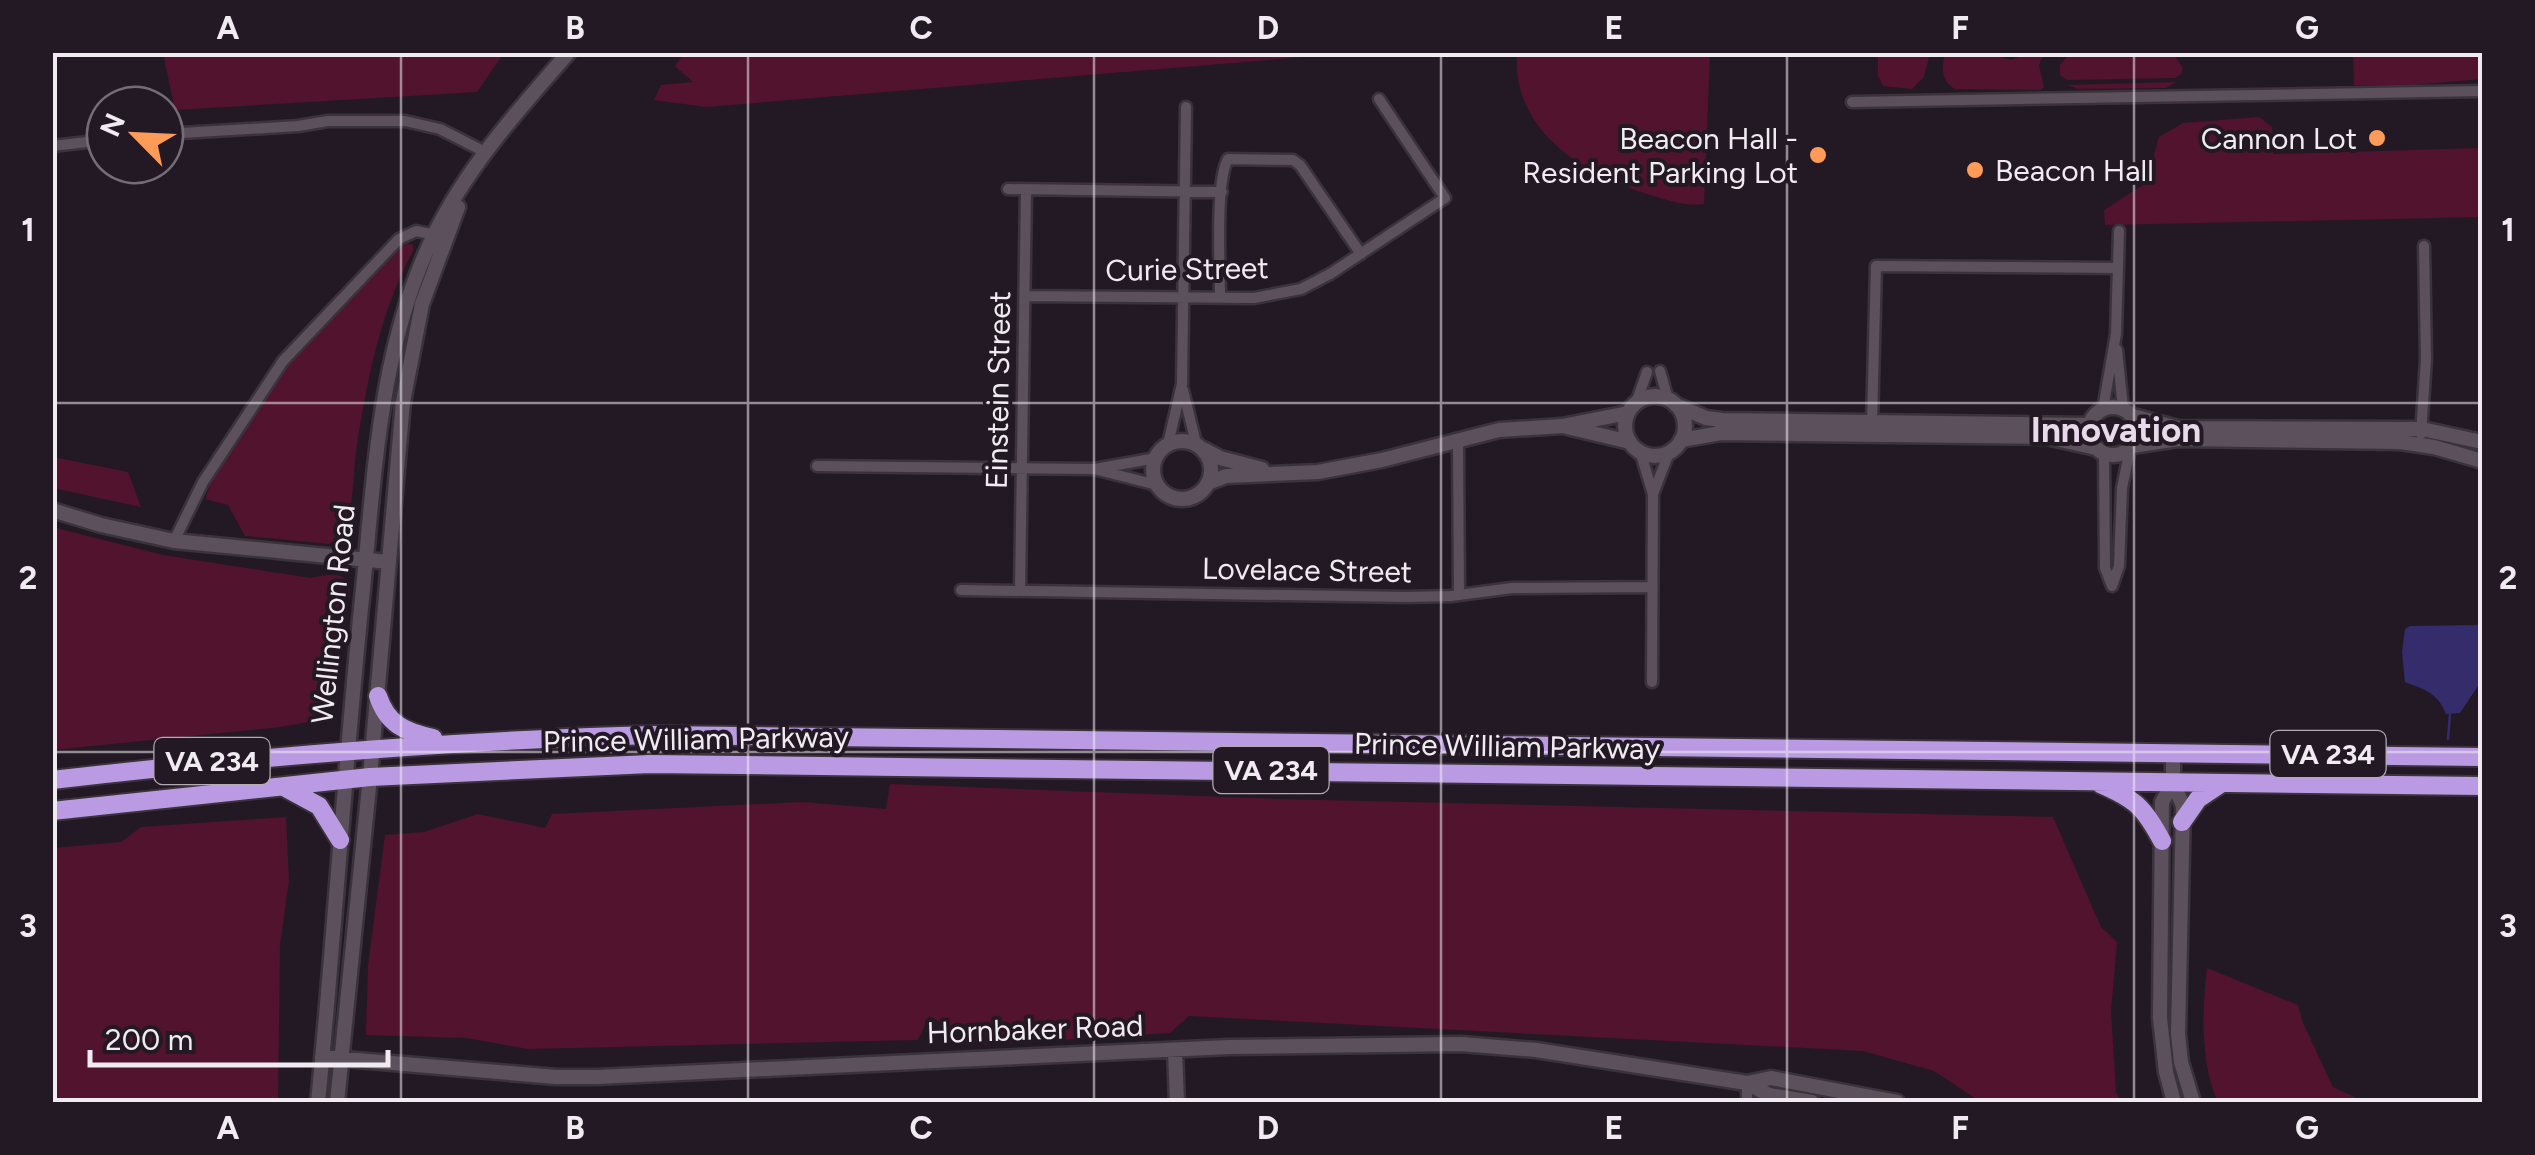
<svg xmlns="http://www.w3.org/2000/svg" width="2535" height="1155" viewBox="0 0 2535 1155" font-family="Figtree,sans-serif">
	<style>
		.green { fill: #51132e }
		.water { fill: #352d6b }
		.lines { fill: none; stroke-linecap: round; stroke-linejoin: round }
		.stream { stroke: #352d6b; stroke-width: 2.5 }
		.street-casing { stroke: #3a333b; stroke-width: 15 }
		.secondary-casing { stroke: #3a333b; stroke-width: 19 }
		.highway-casing { stroke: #3a333b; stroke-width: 22 }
		.street { stroke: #5b505c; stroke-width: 10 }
		.secondary { stroke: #5b505c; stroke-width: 14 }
		.highway { stroke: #ba9be3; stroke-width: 18 }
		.grid { fill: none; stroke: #f0eaf1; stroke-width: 2.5; stroke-opacity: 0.55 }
		.poi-dot { fill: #fe9b59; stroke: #231924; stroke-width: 4 }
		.labels { text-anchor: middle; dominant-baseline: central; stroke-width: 8; stroke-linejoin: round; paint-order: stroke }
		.shield { fill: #231924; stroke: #b2abb4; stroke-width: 2.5 }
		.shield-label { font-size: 28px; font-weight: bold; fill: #f0eaf1 }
		.poi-label { font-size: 30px; fill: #f0eaf1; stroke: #231924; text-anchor: end }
		.street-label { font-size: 30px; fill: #f0eaf1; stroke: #231924 }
		.quarter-label { font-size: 35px; font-weight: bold; fill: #e8daea; stroke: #231924 }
		.neatline { fill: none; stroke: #f0eaf1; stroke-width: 4 }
		.grid-label { font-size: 32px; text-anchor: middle; font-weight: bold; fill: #f0eaf1 }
	</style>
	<rect width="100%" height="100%" fill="#231924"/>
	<!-- green -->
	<path class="green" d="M685 52H1352V53L706 107 654 100 661 85 693 82 675 66Z
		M2172 52 2183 68 2181 74 2175 78 2067 80 2060 75V65L2070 53Z
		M163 53V52L504 53 477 92 175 110Z
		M1517 53H1710L1704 204C1686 207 1668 200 1650 195 1584 175 1512 132 1517 53Z
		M1878 53H1930L1924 77 1912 89 1883 86 1878 76Z
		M1945 53 1998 56 2011 60 2028 53H2044L2039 65 2044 87 2040 90 1955 89C1940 80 1942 67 1945 53Z
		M2482 53V79L2413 85H2354L2353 54Z
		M2176 82 2166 88 2078 89 2067 85Z
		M2259 117 2272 127 2273 154 2482 148V217L2105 225 2104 210 2146 183 2159 137 2183 123Z
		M406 243 413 245V251C381 310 367 380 357 445 352 476 355 509 342 537L329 544 245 536 228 505 205 499 212 479 302 346Z
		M53 457 128 472 141 507 53 488Z
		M52 527 163 555 311 578C332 573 351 570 350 598H342L323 715 315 721 280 727 53 750Z
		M890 784 1276 799 2053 817 2101 927 2117 942 2111 1012 2116 1092 2121 1102H1981L1934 1071 1863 1051 1189 1016 1170 1033 981 1045 929 1016 918 1040 528 1049 466 1038 366 1035 368 966 385 835 424 832 478 814 545 828 552 814 802 802 886 809Z
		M286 817 289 880 280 945 278 1102H53V848L121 842 141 827Z
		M2207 968 2298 1005 2303 1023 2333 1087 2365 1102H2218C2200 1063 2202 1010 2207 968Z"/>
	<!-- water -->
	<path class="water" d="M2482 625V680L2460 713 2446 714C2437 692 2425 690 2405 682L2402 652 2405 629 2410 626Z"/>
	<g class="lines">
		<!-- stream -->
		<path class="stream" d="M2448 739 2450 714"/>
		<!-- street casing -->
		<g class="street-casing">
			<path id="street" d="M1852 102 2482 91
				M165 134 298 126 328 121H405L440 129 487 153
				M52 146 105 140
				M1008 189 1222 192
				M1025 296 1254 298 1301 289 1330 274 1445 198 1379 99
				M1220 297C1220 267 1215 182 1228 159L1293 160 1300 165 1361 254
				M2117 350 2123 408
				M1660 371 1668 399
				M1183 390 1196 443
				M1636 403 1647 372
				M2103 409 2116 334 2119 231
				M1872 423 1876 266 2118 268
				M2421 434 2426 359 2424 246
				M1458 441 1459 595
				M1168 444 1182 384 1186 107
				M1640 451 1653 494 1652 682
				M2104 453 2105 568 2112 586
				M817 466 1094 469 1157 485
				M1095 469 1156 458
				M1653 494 1670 450
				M174 541 203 482 283 361 399 239 416 231 441 236
				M2112 586 2119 566 2122 488 2130 449
				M961 590 1406 597 1451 596 1512 588 1652 587
				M1020 591 1026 190
				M1747 1102V1083"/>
		</g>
		<!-- secondary casing -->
		<g class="secondary-casing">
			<path id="secondary" d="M1625 426a30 30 0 1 1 60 0a30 30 0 1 1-60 0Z
				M1676 405 1706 418 1722 420 2090 425
				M2089 431a24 24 0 1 1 48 0a24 24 0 1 1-48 0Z
				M2133 416 2178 428 2422 429 2482 442
				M1567 427 1630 442
				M1681 440 1721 433 2047 437 2096 448
				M1153 470a29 29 0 1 1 58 0a29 29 0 1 1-58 0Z
				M2132 446 2178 439 2400 442 2434 447 2482 461
				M1203 449 1220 458 1262 469
				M1208 483 1226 476 1318 472 1382 460 1499 430 1562 426 1628 413
				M52 510 101 525 174 541 389 562
				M2173 752V782L2183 806 2178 1034 2181 1062 2193 1102
				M2173 782 2162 802 2160 1018 2166 1072 2174 1102
				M1175 1051 1177 1102
				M322 1057 556 1077H597L1229 1047 1461 1044 1536 1050 1747 1083 1769 1095 1812 1102
				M1747 1083 1771 1078 1897 1102
				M318 1102C335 932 345 760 363 589 375 469 380 345 434 235 467 167 520 108 569 52
				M337 1102 370 777 403 402 422 304 458 207"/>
		</g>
		<!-- highway casing -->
		<g class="highway-casing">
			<path id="highway" d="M378 696C387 724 405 732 433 738
				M52 780C253 757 454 740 656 735L2482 757
				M2100 784C2135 799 2144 807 2162 841
				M284 787 319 806 340 840
				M52 811 370 777 650 764 2482 786
				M2182 822 2198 799 2222 783"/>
		</g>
		<!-- street -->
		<use href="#street" class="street"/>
		<!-- secondary -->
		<use href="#secondary" class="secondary"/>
		<!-- highway -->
		<use href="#highway" class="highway"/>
	</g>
	<!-- grid -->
	<path class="grid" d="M401 52V1102M748 52V1102M1094 52V1102M1441 52V1102M1787 52V1102M2134 52V1102M52 403H2482M52 752H2482"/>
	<!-- markers -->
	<g class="poi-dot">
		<circle cx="2377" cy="138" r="10"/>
		<circle cx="1818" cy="155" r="10"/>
		<circle cx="1975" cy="170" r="10"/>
	</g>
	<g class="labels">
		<!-- shield labels -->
		<g class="shield">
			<rect x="2270.5" y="731" width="115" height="46" rx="8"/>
			<rect x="154.5" y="738" width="115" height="46" rx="8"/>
			<rect x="1213.5" y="747" width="115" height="46" rx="8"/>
		</g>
		<g class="shield-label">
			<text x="2328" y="754">VA 234</text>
			<text x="212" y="761">VA 234</text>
			<text x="1271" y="770">VA 234</text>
		</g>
		<!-- poi labels -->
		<g class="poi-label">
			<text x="1798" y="138">Beacon Hall -<tspan x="1798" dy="34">Resident Parking Lot</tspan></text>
			<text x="2357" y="138">Cannon Lot</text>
			<text x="1995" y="170" text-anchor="start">Beacon Hall</text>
		</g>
		<!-- street labels -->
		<g class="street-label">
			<text transform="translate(1187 269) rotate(-1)">Curie Street</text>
			<text transform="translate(998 390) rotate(-89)">Einstein Street</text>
			<text transform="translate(1307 570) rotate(1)">Lovelace Street</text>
			<text transform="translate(333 614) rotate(-84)">Wellington Road</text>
			<text transform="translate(696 739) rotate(-1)">Prince William Parkway</text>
			<text transform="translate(1507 746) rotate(1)">Prince William Parkway</text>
			<text transform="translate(1035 1029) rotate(-2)">Hornbaker Road</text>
		</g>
		<!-- quarter labels -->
		<g class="quarter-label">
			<text x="2116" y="430">Innovation</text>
		</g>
	</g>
	<!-- border -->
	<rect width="2535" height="1155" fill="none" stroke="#231924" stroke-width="110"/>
	<!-- north arrow -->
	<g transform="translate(135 135) rotate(294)"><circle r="48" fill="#231924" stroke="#756d76" stroke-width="2.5"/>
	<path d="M0-8L18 38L0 25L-18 38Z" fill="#fe9b59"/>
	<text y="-15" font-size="28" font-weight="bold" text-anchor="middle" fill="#f0eaf1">N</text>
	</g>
	<!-- scale -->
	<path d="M90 1050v15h298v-15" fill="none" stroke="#f0eaf1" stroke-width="5"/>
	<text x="105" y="1050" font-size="30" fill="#f0eaf1" stroke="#231924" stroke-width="8" paint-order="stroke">200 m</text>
	<rect x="55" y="55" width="2425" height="1045" class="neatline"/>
	<g class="grid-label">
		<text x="228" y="39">A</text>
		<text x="575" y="39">B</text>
		<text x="921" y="39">C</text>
		<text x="1268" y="39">D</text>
		<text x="1614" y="39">E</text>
		<text x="1960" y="39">F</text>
		<text x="2307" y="39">G</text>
		<text x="28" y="241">1</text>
		<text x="2508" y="241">1</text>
		<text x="28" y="589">2</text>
		<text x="2508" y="589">2</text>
		<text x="28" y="937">3</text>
		<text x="2508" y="937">3</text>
		<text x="228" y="1139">A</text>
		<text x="575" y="1139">B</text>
		<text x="921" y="1139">C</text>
		<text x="1268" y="1139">D</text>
		<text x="1614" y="1139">E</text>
		<text x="1960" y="1139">F</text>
		<text x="2307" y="1139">G</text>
	</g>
</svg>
